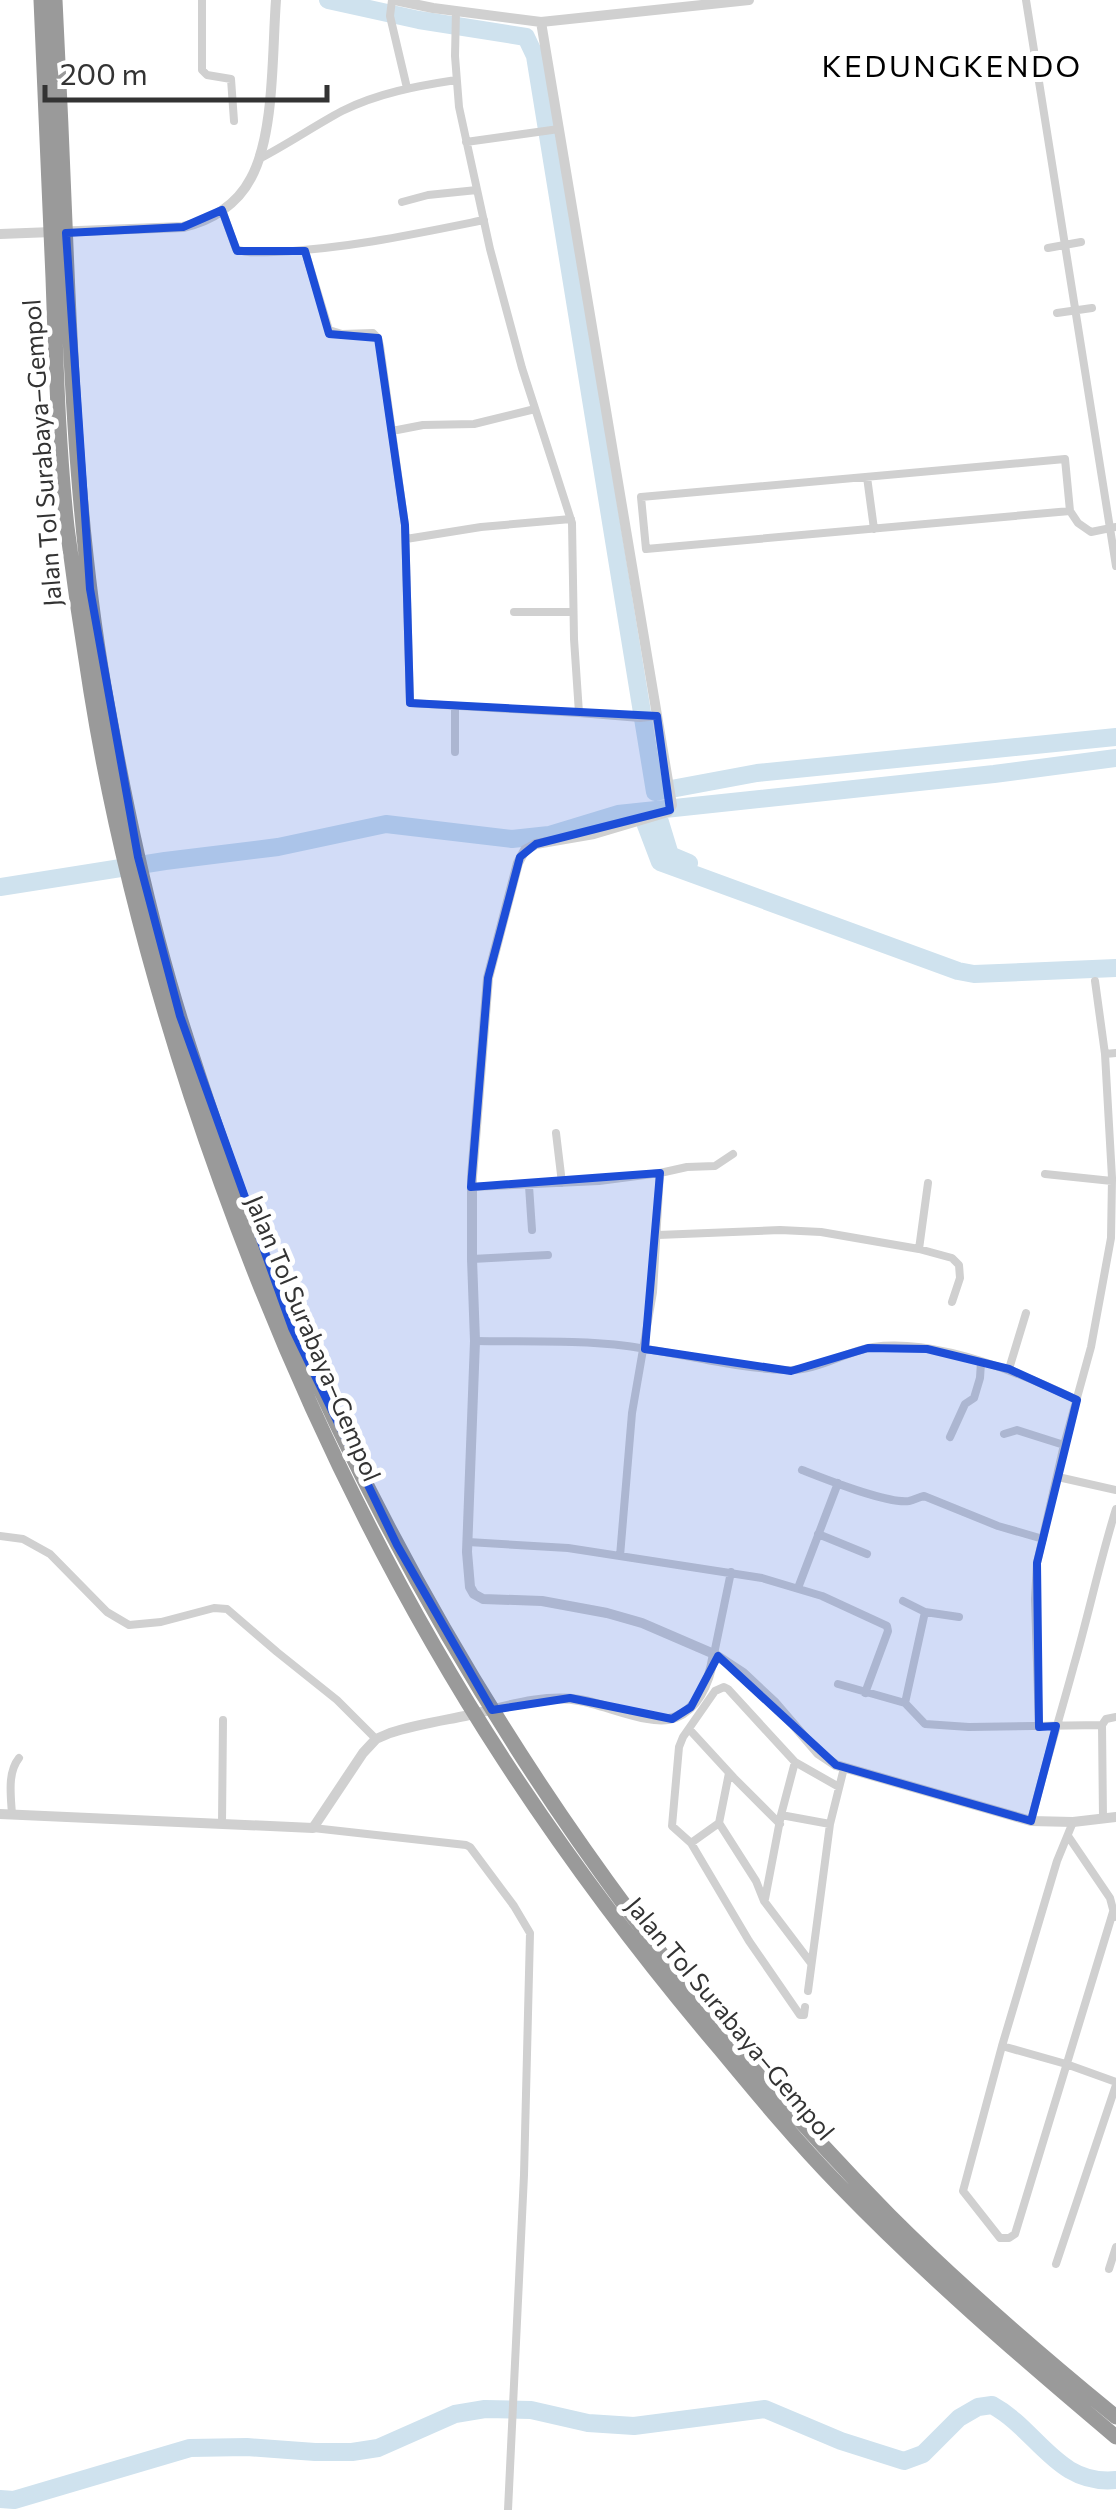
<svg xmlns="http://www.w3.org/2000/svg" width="1116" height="2510" viewBox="0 0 1116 2510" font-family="Commissioner,sans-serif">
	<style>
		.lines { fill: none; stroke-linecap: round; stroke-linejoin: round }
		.river { stroke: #cfe2ee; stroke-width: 18 }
		.minor { stroke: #d0d0d0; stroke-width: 8 }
		.tertiary { stroke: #d0d0d0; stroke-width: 10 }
		.motorway { stroke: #9a9a9a; stroke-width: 15 }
		.marked { fill: #1d4ed8; fill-opacity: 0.2; stroke: #1d4ed8; stroke-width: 8; stroke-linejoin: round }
		.labels { text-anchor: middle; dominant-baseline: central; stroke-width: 10; stroke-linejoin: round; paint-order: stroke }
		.street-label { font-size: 25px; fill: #333; stroke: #fff }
		.quarter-label { font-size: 30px; letter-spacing: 2.5px; fill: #000; stroke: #fff }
	</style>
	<rect width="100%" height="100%" fill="#fff"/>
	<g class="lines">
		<!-- river -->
		<path class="river" d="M328 0 419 20 526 37 535 56 655 792 757 773 1116 737
			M641 812 660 862 958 971 974 974 1116 968
			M659 819 670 855 689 863
			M0 887 165 861 278 847 386 824 512 839 549 835 618 814 994 774 1116 758
			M0 2499 14 2500 190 2448 247 2447 315 2452H352L378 2448 455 2414 485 2409 531 2410 588 2423 634 2426 765 2409 841 2441 904 2461 923 2454 959 2418 978 2407 992 2405C1038 2430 1057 2486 1116 2480"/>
		<!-- minor -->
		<path class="minor" d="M202 0V70L207 75 231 79 234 121
			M392 0 390 16 407 88
			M1026 0 1116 566
			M456 11 455 56 459 107 490 249 522 368 572 523 574 639 579 713 640 718 657 716
			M466 142 559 129
			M259 159C288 144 314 126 342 111 378 93 417 86 456 80
			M402 202 428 195 477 190
			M222 210 236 249C248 254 261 252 274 252 345 249 415 234 484 220
			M1048 248 1081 242
			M305 251 329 330 342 334 373 333 378 338 380 346 405 525 410 703 579 713
			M1057 313 1092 308
			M392 431 423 425 474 424 535 409
			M1065 459 1070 511 646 549 641 497Z
			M867 477 874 529
			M1070 511 1078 523 1091 532 1116 527
			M406 539 481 527 571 519
			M514 612H573
			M455 752V707
			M1095 981 1105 1054
			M556 1133 562 1183
			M1045 1174 1112 1181
			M529 1186 532 1230
			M472 1187 599 1181 660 1173 687 1167 715 1166 733 1154
			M658 1235 780 1230 821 1232 919 1249 952 1258 959 1265 960 1278 952 1302
			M919 1249 928 1183
			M472 1259 548 1255
			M475 1341C526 1342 577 1340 627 1346 680 1353 732 1368 785 1370 817 1372 843 1352 873 1347 936 1338 1021 1373 1077 1400
			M1009 1369 1026 1313
			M1004 1434 1017 1430 1064 1445
			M950 1437 965 1404 974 1398 980 1378 981 1362
			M802 1470C825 1479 887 1504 909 1501 914 1500 919 1497 924 1496L998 1526 1043 1539
			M1058 1477 1116 1490
			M818 1534 867 1554
			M0 1536 23 1539 50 1554 107 1612 129 1625 161 1622 214 1608 227 1609 277 1652 337 1700 376 1739
			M468 1542 568 1548 762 1578 822 1596 887 1626 888 1631 865 1693
			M620 1556 632 1413 653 1292 660 1173
			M798 1588 838 1483
			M903 1601 925 1612 959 1617
			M714 1654 731 1572
			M838 1684 905 1703 925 1724 969 1727 1102 1725 1106 1719 1116 1717
			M905 1703 925 1612
			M1102 1725 1103 1818
			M1039 1727 1035 1599 1037 1563 1064 1445 1091 1347 1111 1238 1112 1178 1105 1054 1116 1053
			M689 1729 734 1778 780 1824
			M12 1815C11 1796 7 1773 19 1758
			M781 1815 830 1824
			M1031 1821C1044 1768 1060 1717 1074 1665 1089 1613 1100 1560 1116 1509
			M1073 1822 1057 1861 1002 2046 963 2191 1000 2238H1009L1015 2234 1113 1912
			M719 1823 756 1881 764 1901 811 1963
			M222 1824 223 1720
			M313 1828 466 1845 470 1847 514 1906 530 1933 524 2175 508 2510
			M1068 1836 1110 1898 1115 1917
			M691 1843 719 1823 729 1773
			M765 1899 781 1815 795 1762
			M808 1991 830 1824 844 1768
			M805 2007 804 2015H800L749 1941 691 1843 672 1826 679 1747 683 1737 715 1691 724 1687 728 1689 795 1762 839 1787
			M1002 2046 1066 2064 1116 2082
			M1056 2264 1116 2085
			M1109 2269 1116 2247"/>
		<!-- tertiary -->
		<path class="tertiary" d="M395 0 433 8 541 22 749 0
			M541 22 672 805 668 812 594 834 536 844 525 850 518 863 488 978 472 1177V1259L475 1341 467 1552 470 1587 474 1594 483 1599 542 1601 607 1613 642 1623 714 1654 743 1673 775 1703 818 1753 836 1765 1031 1821 1073 1822 1116 1817
			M0 234 183 227C211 221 237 205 251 178 275 134 272 51 276 0
			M0 1814 313 1828 363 1753 376 1739 390 1733C414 1725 440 1721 465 1716 501 1708 542 1694 579 1700 606 1704 652 1727 676 1717 700 1707 710 1678 714 1654"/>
		<!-- motorway -->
		<path class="motorway" d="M41 0C45 92 49 185 53 278 56 361 58 444 67 527 74 582 82 637 91 692 113 829 148 964 191 1096 268 1329 370 1554 504 1760 570 1861 642 1957 720 2049 758 2095 797 2142 839 2185 926 2275 1020 2356 1116 2437
			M55 0C59 82 63 165 66 247 72 394 79 540 104 686 124 798 147 911 181 1021 214 1125 250 1231 294 1331 439 1662 636 1958 890 2216 961 2287 1038 2353 1116 2417"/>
	</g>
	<!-- marked area -->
	<path class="marked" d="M222 210 237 251H305L329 334 378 338 405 525 410 703 657 716 670 810 536 844 520 857 488 978 471 1187 660 1173 645 1349 791 1371 868 1348 927 1349 1009 1369 1077 1400 1037 1563 1039 1727 1056 1726 1031 1821 836 1765 718 1656 691 1707 672 1719 570 1698 492 1710 397 1545 292 1328 180 1016 138 857 90 589 66 233 183 227Z"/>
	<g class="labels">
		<!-- street labels -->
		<g class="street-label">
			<text transform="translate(41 453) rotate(-94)">Jalan Tol Surabaya–Gempol</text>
			<text transform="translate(314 1338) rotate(67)">Jalan Tol Surabaya–Gempol</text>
			<text transform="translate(731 2018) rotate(50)">Jalan Tol Surabaya–Gempol</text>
		</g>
		<!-- quarter labels -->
		<g class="quarter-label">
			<text x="952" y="64">KEDUNGKENDO</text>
		</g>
	</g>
	<!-- scale -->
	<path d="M45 85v15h282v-15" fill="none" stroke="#333333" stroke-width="5"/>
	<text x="60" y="85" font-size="30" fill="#333333" stroke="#ffffff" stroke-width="8" paint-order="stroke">200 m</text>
</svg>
